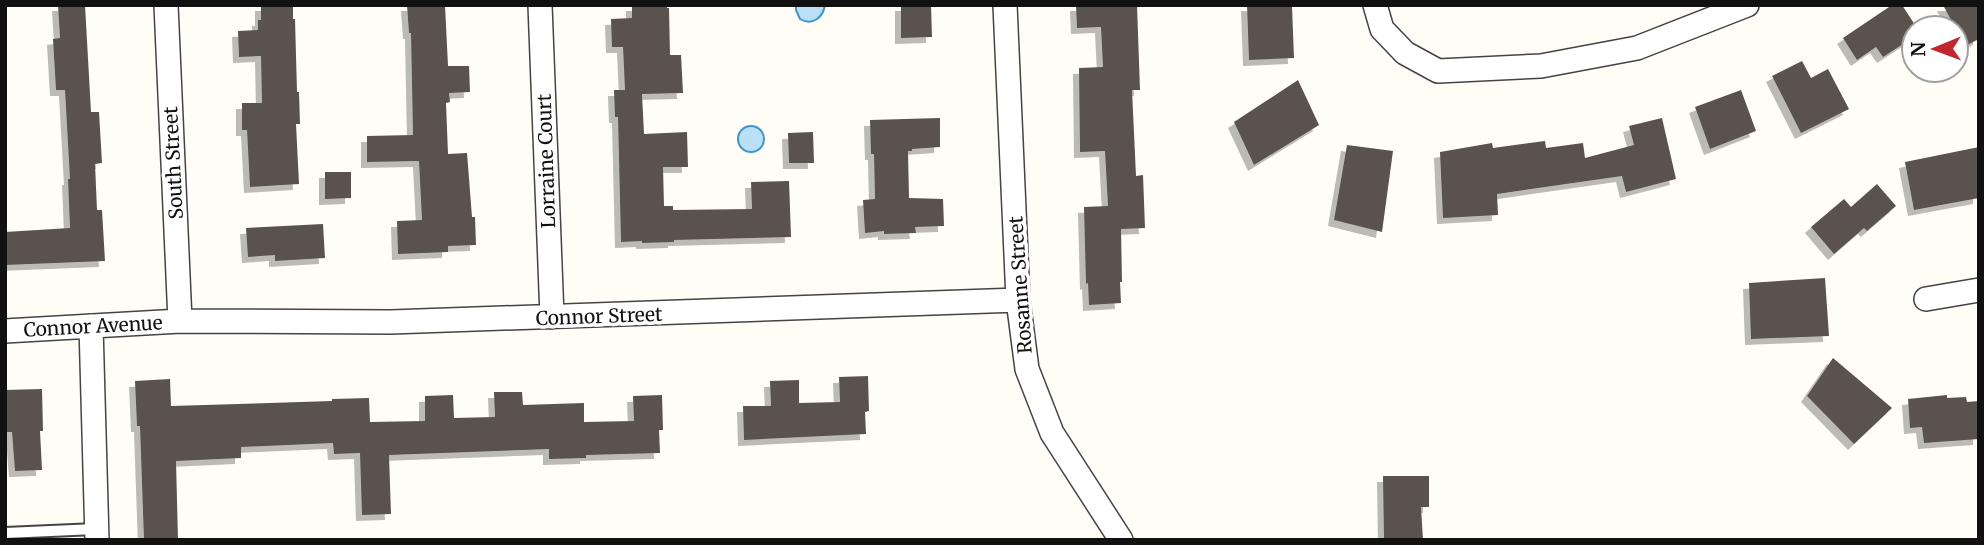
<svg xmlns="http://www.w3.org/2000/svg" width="1984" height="545" viewBox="0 0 1984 545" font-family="Merriweather,serif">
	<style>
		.water { fill: #b9e0f7; stroke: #3f96cf; stroke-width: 2 }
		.building { fill: #5a524d; filter: url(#shadow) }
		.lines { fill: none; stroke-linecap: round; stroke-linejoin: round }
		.service-casing { stroke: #444; stroke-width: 14 }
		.minor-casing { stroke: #444; stroke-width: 26 }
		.service { stroke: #fff; stroke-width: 10 }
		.minor { stroke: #fff; stroke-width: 23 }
		.labels { text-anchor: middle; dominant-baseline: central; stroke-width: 7; stroke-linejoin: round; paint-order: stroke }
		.street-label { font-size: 19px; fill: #111; stroke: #fff }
	</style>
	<defs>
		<filter id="shadow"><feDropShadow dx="-6" dy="6" stdDeviation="0" flood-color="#0004"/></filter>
	</defs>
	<rect width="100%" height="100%" fill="#fffdf5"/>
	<!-- water -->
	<path class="water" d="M796 5H825C823 18 812 26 800 19L796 10Z
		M738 139a13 13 0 1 1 26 0a13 13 0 1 1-26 0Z"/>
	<!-- building -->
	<path class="building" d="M58 5H85L91 112H99L102 163 95 164 97 210H102L105 261 5 265V232L70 228 68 179H70L65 90H56L53 39 60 38Z
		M261 5H293V19H295L297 92H299L300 124H296L299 184 250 187 247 130H242V103H262L261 56 239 57 238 31 258 30V20H261Z
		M407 5H445L448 66H469L470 92 449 93 450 102 446 103 448 154 467 153 472 217H475L476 245 448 246V252L398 254 397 221 422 220 419 161 367 162V136L413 135 411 33H409Z
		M632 5H667V8H669L670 55H681L683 93 642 94 644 134 687 132 688 167H663L664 206H673V210L752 209 751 182 789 181 791 237 674 240V242L642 243V241L621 242 618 117H615L614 90H625L623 47H612L611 19 632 18Z
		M901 5H931L932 37 901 38Z
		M1076 5H1137L1140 90H1132L1136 176 1143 175 1145 228 1121 229 1122 282H1120L1121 303 1089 305 1088 283 1086 284 1084 207 1108 206 1105 151 1080 152 1079 68 1103 67 1101 27 1077 28Z
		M1247 5 1292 7 1294 58 1249 60Z
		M1892 5H1902L1917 28H1914V37L1883 57 1876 47 1857 60 1843 38Z
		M1943 5H1979V39L1965 46Z
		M1802 61 1811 78 1828 69 1849 109 1801 133 1772 76Z
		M1298 80 1319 125 1254 165 1234 122Z
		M1741 90 1756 131 1710 149 1695 107Z
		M940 118V147L912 149V151H908L909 198 943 199 944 226 915 227 916 233 884 234V231L865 233 863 200 875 199 874 154H871L870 120Z
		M1662 118 1676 179 1626 192 1622 176 1497 194 1498 215 1443 218 1440 152 1492 143 1493 148 1545 141 1546 148 1583 143 1585 158 1634 145 1629 126Z
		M813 132 814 163H789L788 133Z
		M1347 145 1393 151 1382 232 1334 220Z
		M1979 147V198L1914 210 1905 162Z
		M325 172H351V198L325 199Z
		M1877 184 1896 206 1867 231 1864 228 1834 254 1811 227 1844 199 1851 207Z
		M323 224 325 258 275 261V255L248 257 246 228Z
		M1825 278 1829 336 1751 339 1749 283Z
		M1833 358 1892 408 1854 444 1807 396Z
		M868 376 869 411 865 412 866 434 744 440 743 406H771L770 381 799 380V403L840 402 839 377Z
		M170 379 171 406 332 401V399L369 398 370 422 425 421V396L453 395 454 418 495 417 494 392H522L523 405 584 403V422L634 421 633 396 662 395 663 430H659L660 453 586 455V458L549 459V449L389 455 391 514 362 515 360 453 334 454 333 443 241 447V458L176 461 178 540H144L140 426H137L135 381Z
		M42 389 43 431H40L42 470 15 471 12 432H5V390Z
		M1947 395V398L1966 397 1967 402 1979 401V439L1924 443 1922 427 1910 428 1908 399Z
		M1383 476H1429V507H1421L1423 540H1384Z"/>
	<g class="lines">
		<!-- service casing -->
		<g class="service-casing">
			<path id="service" d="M5 533 96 529"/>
		</g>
		<!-- minor casing -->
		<g class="minor-casing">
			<path id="minor" d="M166 5 180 321
				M540 5 552 317
				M1005 5 1018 300 1027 369 1052 433 1121 540
				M1375 5 1382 29 1405 53 1438 71 1541 66 1637 48 1747 5
				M1926 299 1979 290
				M91 326 97 540
				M5 331 180 321 391 322 1018 300"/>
		</g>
		<!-- service -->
		<use href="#service" class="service"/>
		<!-- minor -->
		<use href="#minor" class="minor"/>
	</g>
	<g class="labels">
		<!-- street labels -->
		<g class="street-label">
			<text transform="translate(546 161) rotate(-92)">Lorraine Court</text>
			<text transform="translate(173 163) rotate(-93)">South Street</text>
			<text transform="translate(1020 285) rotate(-94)">Rosanne Street</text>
			<text transform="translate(599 316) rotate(-2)">Connor Street</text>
			<text transform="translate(93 326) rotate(-3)">Connor Avenue</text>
		</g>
	</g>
	<!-- border -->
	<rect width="1984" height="545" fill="none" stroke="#111111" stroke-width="14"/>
	<!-- north arrow -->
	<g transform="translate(1935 49) rotate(269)"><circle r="33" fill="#ffffff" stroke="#a0a0a0" stroke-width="2"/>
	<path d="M0-5L12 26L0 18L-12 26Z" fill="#c4262e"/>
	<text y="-10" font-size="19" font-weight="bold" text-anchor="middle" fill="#111111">N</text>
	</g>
</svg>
